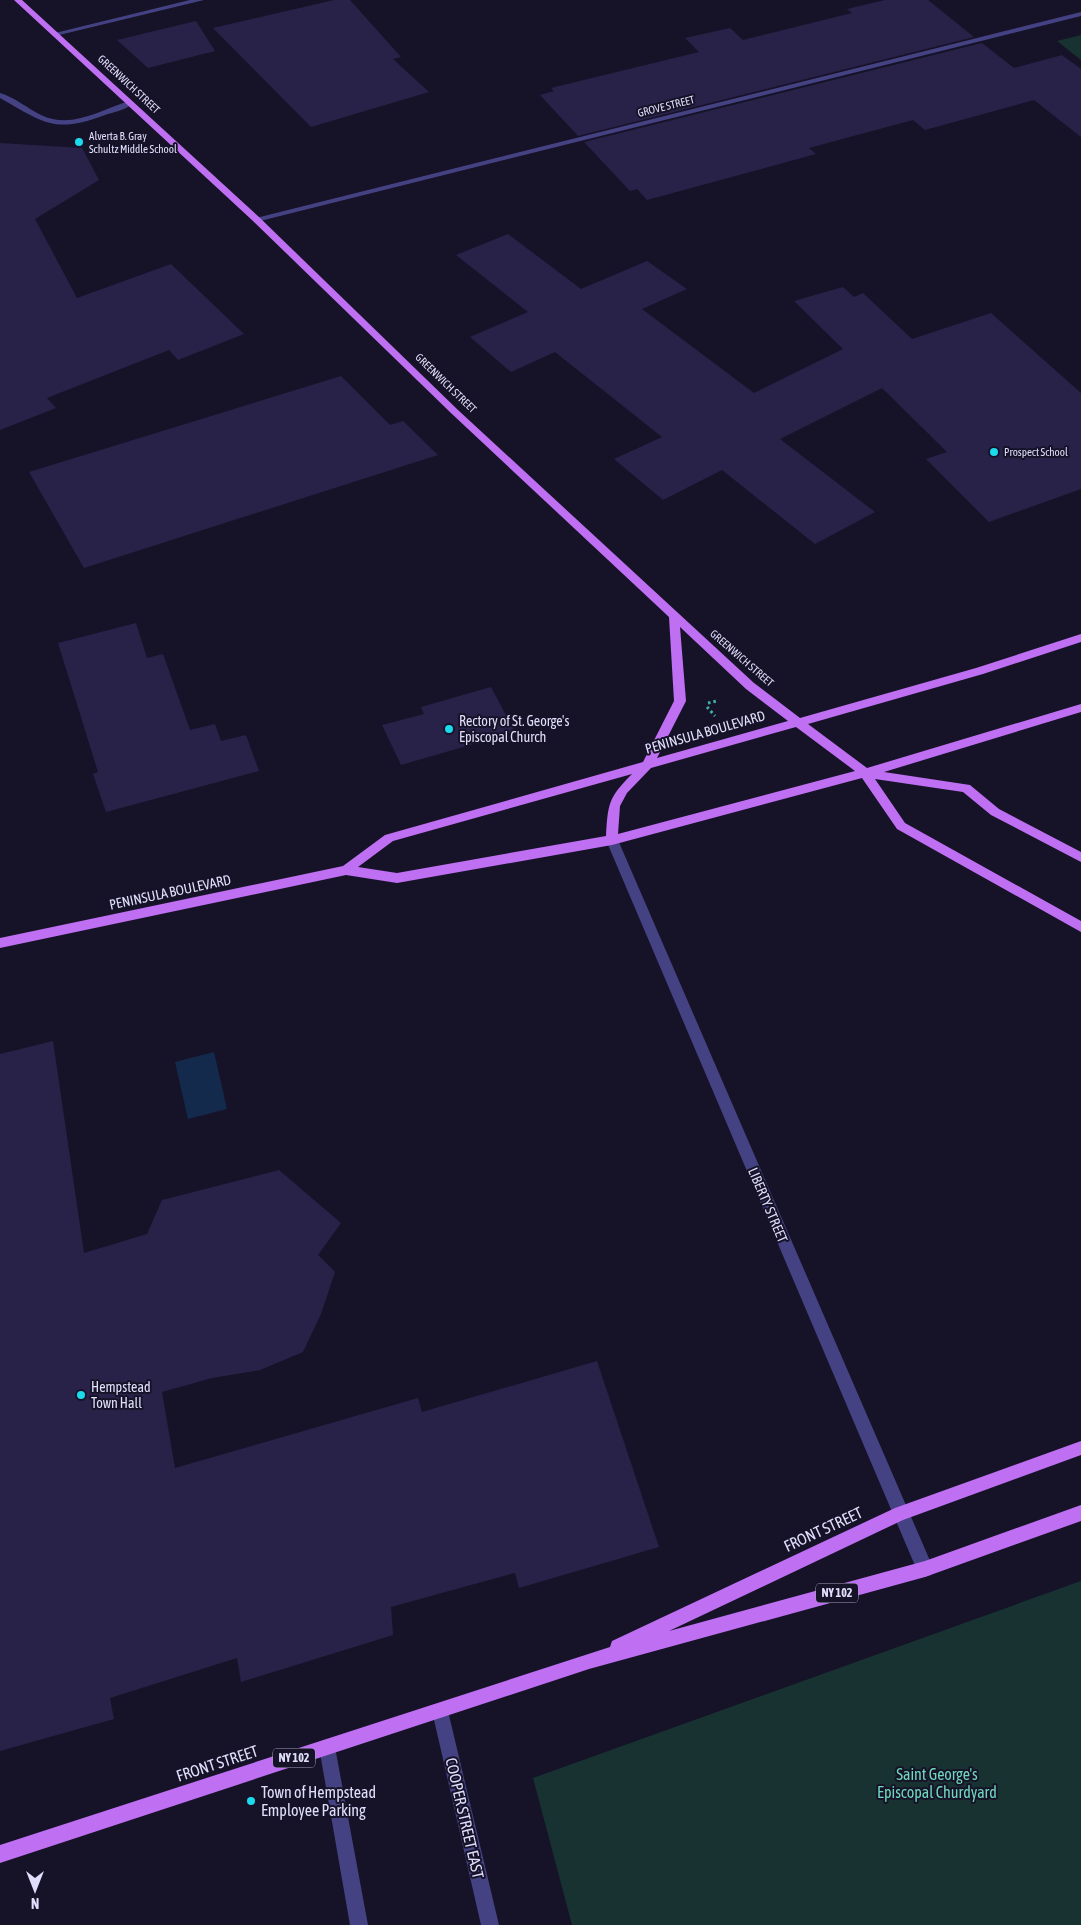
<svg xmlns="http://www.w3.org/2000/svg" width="1081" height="1925" viewBox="0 0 1081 1925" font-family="'Asap Condensed',sans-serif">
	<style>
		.green { fill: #173231 }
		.water { fill: #142a4c }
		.building { fill: #282148 }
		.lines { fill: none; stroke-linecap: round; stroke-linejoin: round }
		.path { stroke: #3cb2a9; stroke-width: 3; stroke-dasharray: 2.5 3; stroke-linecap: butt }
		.service { fill: #444283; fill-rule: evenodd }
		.minor { fill: #444283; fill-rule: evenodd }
		.primary { fill: #bf6ff2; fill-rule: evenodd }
		.poi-dot { fill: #1bdaeb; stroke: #161329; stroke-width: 2 }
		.labels { text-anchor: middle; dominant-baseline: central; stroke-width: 4; stroke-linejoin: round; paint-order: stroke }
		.far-street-label { font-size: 11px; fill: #e1defc; stroke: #161329 }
		.far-poi-label { font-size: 11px; fill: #e1defc; stroke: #161329; text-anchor: start }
		.shield { fill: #161329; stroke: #a4a1bd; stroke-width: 1 }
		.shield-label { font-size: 12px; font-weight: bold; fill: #e1defc }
		.poi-label { font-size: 14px; fill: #e1defc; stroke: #161329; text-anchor: start }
		.street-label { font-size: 14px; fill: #e1defc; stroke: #161329 }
		.near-street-label { font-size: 16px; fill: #e1defc; stroke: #161329 }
		.near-park-label { font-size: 16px; fill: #6fd7bb; stroke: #161329 }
		.near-poi-label { font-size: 16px; fill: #e1defc; stroke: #161329; text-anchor: start }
	</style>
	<rect width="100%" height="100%" fill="#161329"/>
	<!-- green -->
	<path class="green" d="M1081 35V60L1057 41Z
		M1081 1581V1925H572L533 1778Z"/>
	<!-- water -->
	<path class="water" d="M214 1052 227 1109 188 1119 175 1062Z"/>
	<!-- building -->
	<path class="building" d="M334 0H350L401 57 393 59 429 92 311 127 213 28Z
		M885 0H928L974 37 578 136 540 95 554 91 551 88 699 52 685 38 730 28 743 40 852 13 847 9Z
		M196 21 215 51 148 68 117 40Z
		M982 43 1014 68 1062 55 1081 69V137L1034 100 925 130 913 120 809 148 816 154 647 200 637 189 630 191 584 142Z
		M0 143 82 148 99 180 35 219 77 298 171 264 244 334 178 360 169 350 47 398 56 408 0 430Z
		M508 234 581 289 647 261 687 289 642 309 754 393 843 349 794 301 843 287 854 297 863 293 912 339 991 313 1081 393V489L989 522 926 459 947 452 882 388 780 439 875 512 815 544 722 470 663 500 614 459 662 437 555 352 511 372 470 337 528 312 456 255Z
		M341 376 390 425 403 421 438 455 84 568 29 472Z
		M136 623 147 658 163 654 190 730 215 724 221 741 246 735 259 771 106 812 93 774 98 772 58 643Z
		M491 687 515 732 401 765 382 725 424 714 421 707Z
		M53 1041 84 1253 147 1234 162 1200 279 1170 341 1223 318 1255 335 1272 321 1314 303 1352 260 1370 212 1378 162 1392 175 1468 418 1398 422 1412 597 1361 659 1547 519 1588 515 1573 391 1607 393 1635 241 1682 237 1658 110 1698 114 1719 0 1751V1054Z"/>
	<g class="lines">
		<!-- path -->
		<path class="path" d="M708 703 717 701
			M707 707 715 716"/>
		<!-- service -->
		<path class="service" d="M0 93C14 97 27 108 41 115 72 130 101 109 130 101L134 103C127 109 115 112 105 115 55 134 44 123 0 98Z"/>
		<!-- minor -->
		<path class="minor" d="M190 0H204L55 36 51 34Z
			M1081 12V16L256 222 252 219Z
			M612 835 618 840 931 1563 933 1569 931 1575 925 1577 919 1575 606 840Z
			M440 1703 446 1705 448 1711 499 1925H481L432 1711 434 1705Z
			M327 1739 333 1741 335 1747 368 1925H350L319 1747 321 1741Z"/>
		<!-- primary -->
		<path class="primary" d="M14 0H22L259 217 458 410 754 683 800 718 976 668 1081 634V642L983 674 808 724 867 768 1081 704V712L884 772 970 785 999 809 1081 852V862L991 815 963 792 875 779 905 823 1081 921V932L897 829 862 778 612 845 397 883 346 875 0 948V938L343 866 385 835 643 762 674 701 669 617 452 414 253 221ZM680 627 746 689 788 721 657 758 686 701ZM796 727 855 771 618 834 620 806 627 793 651 768ZM632 774C608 798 608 804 606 836L397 873 358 867 393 841Z
			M1081 1441V1455L903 1520 669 1631 925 1561 1081 1505V1521L925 1577 589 1669 0 1863V1845L610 1647 612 1641 895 1508Z"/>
	</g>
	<!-- markers -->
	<g class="poi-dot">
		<circle cx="79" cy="142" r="5"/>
		<circle cx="994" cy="452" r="5"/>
		<circle cx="449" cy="729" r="5"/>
		<circle cx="81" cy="1395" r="5"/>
		<circle cx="251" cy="1801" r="5"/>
	</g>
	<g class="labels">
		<!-- far-street labels -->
		<g class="far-street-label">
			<text transform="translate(129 84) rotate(43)">GREENWICH STREET</text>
			<text transform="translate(666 106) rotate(-14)">GROVE STREET</text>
			<text transform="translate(446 383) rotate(44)">GREENWICH STREET</text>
			<text transform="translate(742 658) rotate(41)">GREENWICH STREET</text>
		</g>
		<!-- far-poi labels -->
		<g class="far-poi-label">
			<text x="89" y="136">Alverta B. Gray<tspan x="89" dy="13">Schultz Middle School</tspan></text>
			<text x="1004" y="452">Prospect School</text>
		</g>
		<!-- shield labels -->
		<g class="shield">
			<rect x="816" y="1583.5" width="42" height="19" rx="4"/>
			<rect x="273" y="1748.5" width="42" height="19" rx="4"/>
		</g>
		<g class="shield-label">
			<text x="837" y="1593">NY 102</text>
			<text x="294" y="1758">NY 102</text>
		</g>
		<!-- poi labels -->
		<g class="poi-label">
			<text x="459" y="721">Rectory of St. George's<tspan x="459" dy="16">Episcopal Church</tspan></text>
			<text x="91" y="1387">Hempstead<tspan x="91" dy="16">Town Hall</tspan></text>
		</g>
		<!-- street labels -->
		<g class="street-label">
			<text transform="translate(705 732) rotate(-16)">PENINSULA BOULEVARD</text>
			<text transform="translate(170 892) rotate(-12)">PENINSULA BOULEVARD</text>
			<text transform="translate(768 1205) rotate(67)">LIBERTY STREET</text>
		</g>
		<!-- near-street labels -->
		<g class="near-street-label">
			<text transform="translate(823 1529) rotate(-25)">FRONT STREET</text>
			<text transform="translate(217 1763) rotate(-18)">FRONT STREET</text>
			<text transform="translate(465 1818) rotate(77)">COOPER STREET EAST</text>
		</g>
		<!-- near-park labels -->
		<g class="near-park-label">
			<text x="937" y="1774">Saint George's<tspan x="937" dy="18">Episcopal Churdyard</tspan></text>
		</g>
		<!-- near-poi labels -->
		<g class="near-poi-label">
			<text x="261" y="1792">Town of Hempstead<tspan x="261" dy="18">Employee Parking</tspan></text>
		</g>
	</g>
	<!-- north arrow -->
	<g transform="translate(35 1890) rotate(180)" stroke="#161329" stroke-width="4" paint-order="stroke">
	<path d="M0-4L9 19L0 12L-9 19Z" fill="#e1defc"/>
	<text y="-8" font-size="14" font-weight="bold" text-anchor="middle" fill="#e1defc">N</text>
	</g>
</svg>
